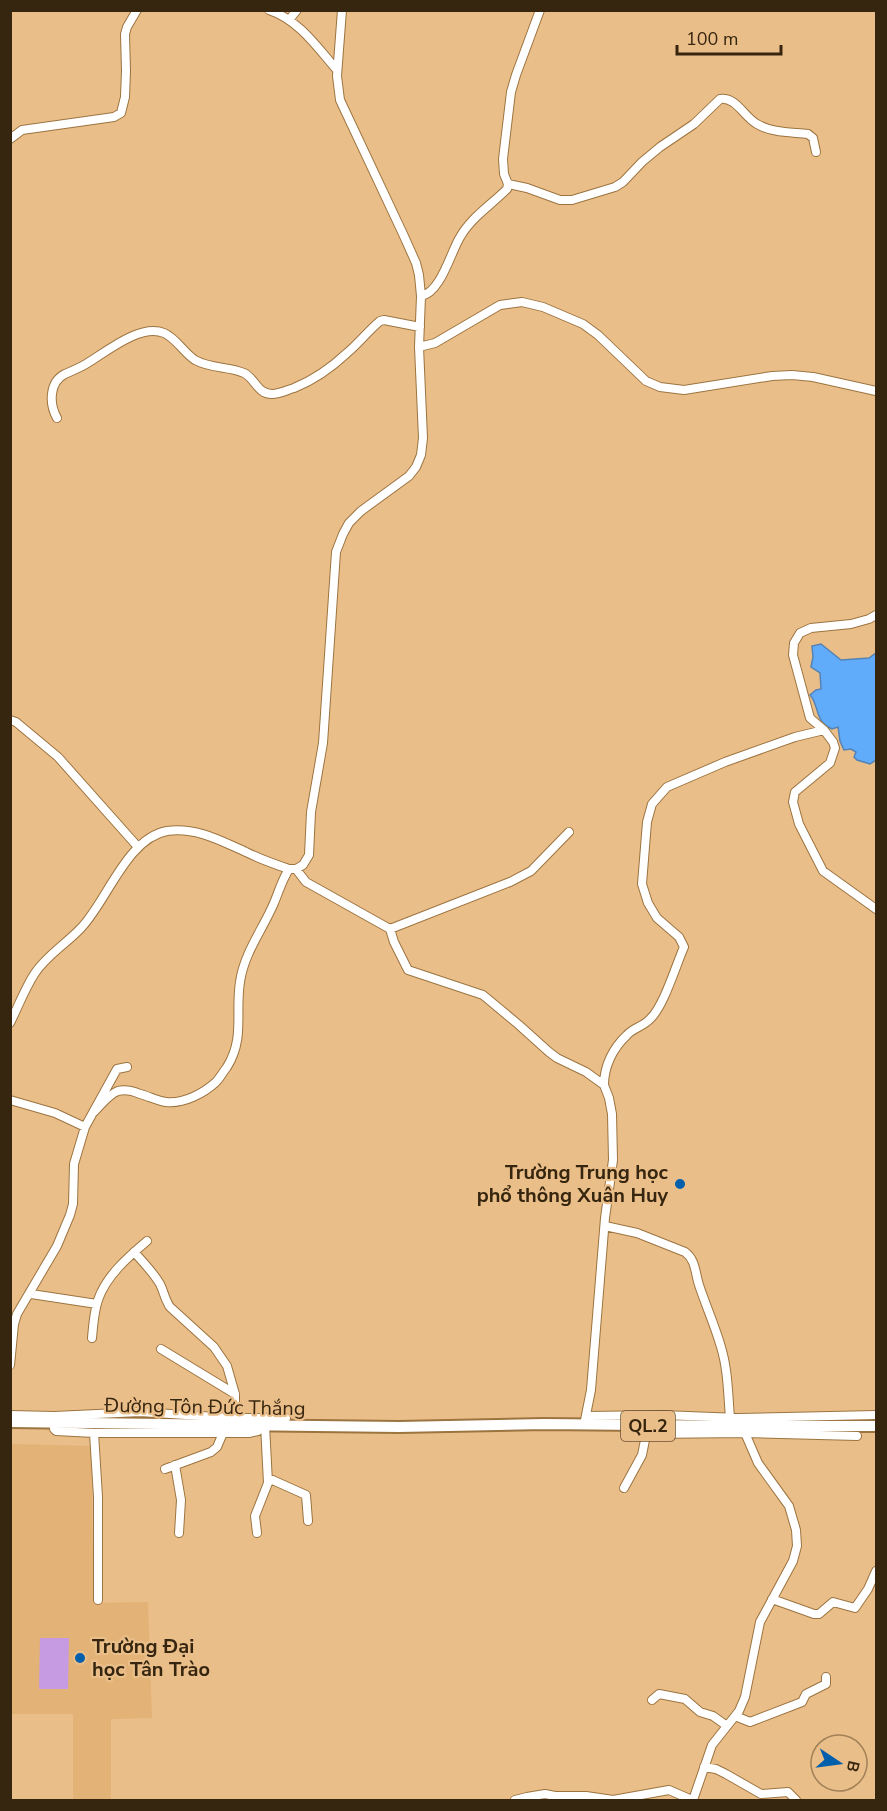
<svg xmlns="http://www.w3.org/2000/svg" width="887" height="1811" viewBox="0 0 887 1811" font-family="'Nunito Sans',sans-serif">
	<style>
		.built { fill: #e2b276 }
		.garden { fill: #c69be1 }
		.water { fill: #61abfb; stroke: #5483b4; stroke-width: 1.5 }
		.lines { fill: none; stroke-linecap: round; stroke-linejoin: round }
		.minor-casing { stroke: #9c7440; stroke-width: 10 }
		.highway-casing { stroke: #9c7440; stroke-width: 14 }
		.minor { stroke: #fff; stroke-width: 8 }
		.highway { stroke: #fff; stroke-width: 10 }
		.poi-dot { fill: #015fac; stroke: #eabe89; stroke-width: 2 }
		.labels { text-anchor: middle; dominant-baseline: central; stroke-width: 4.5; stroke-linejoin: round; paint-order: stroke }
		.shield { fill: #eabe89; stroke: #6c5334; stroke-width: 1.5 }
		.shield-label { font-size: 18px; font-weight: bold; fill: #36250f }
		.poi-label { font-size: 20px; font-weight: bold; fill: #36250f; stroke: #eabe89; text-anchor: end }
		.street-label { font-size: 20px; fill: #36250f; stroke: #eabe89 }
	</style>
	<rect width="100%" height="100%" fill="#eabe89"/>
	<!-- built -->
	<path class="built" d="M11 1444 91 1446 94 1603 148 1602 152 1718 111 1719V1800H73V1714H11Z"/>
	<!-- garden -->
	<path class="garden" d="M40 1638H69L68 1689H39Z"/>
	<!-- water -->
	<path class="water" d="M821 644 841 660 869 658 876 653V760L870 764 857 760 854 757 856 752 851 749 844 750 840 741 838 727 832 729C829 727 825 726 823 723 816 715 817 702 810 695L816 690 821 689 820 673 811 667 813 657 812 646Z"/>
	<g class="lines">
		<!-- minor casing -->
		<g class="minor-casing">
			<path id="minor" d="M269 10C299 20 317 47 337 70
				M289 20 297 10
				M10 139 22 130 114 117 121 113 125 97 126 71 125 34 127 27 137 10
				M508 184 527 188 560 200H572L615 187 623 182 642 162 660 147 694 124 720 99C737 97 743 116 757 124 772 133 792 132 808 134L813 138 816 152
				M421 296C440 293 450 255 459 239 470 218 490 206 507 189L508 184 504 174 503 159 511 92 516 75 540 10
				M419 347 435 343 500 305 522 302 543 307 583 324 598 335 646 381 660 387 684 390 772 376 792 375 813 377 876 391
				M57 418C49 404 49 382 65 374 72 371 79 368 86 364 105 353 140 323 164 333 176 338 184 353 195 360 211 369 228 366 244 373 255 378 257 394 272 394 280 394 287 390 294 388 314 380 331 368 347 353 359 343 368 331 380 321L384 320 420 327
				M876 615 869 619 851 624 811 628 800 633 794 643 793 655 810 718 824 730 833 742 835 748 830 763 795 792 793 802 799 824 823 871 876 909
				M10 720 16 722 58 757 138 847
				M296 869 306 882 390 929 394 942 408 970 483 995 519 1025 549 1052 557 1058 586 1072 604 1085 609 1098 612 1114 613 1160 605 1218 591 1390 584 1425
				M390 929 510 882 531 871 569 832
				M10 1023C18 1007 25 988 35 973 47 955 66 944 81 928 107 901 127 838 167 831 197 827 221 841 246 852 260 859 274 864 289 869H296L303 865 309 855 311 812 323 743 336 552 343 534 349 523 361 511 409 476 416 467 421 455 423 438 419 347 421 296 419 275 416 263 403 234 340 100 337 76 342 10
				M604 1085C604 1066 613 1048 627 1035 633 1028 644 1026 650 1019 664 1006 676 965 684 947L679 937 657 918 648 903 642 884 647 822 652 804 667 787 725 762 795 737 824 730
				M10 1100 55 1113 85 1127
				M94 1112C101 1105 109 1094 118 1091 126 1089 133 1091 140 1094 148 1096 158 1101 166 1102 184 1104 204 1093 216 1082 220 1078 223 1072 227 1067 245 1038 235 1013 240 982 244 953 263 929 274 903 279 891 282 880 289 869
				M605 1226 637 1233 685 1252C696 1260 695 1273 699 1285 706 1306 715 1326 721 1347 728 1370 728 1394 730 1418
				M134 1252C143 1262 153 1272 160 1284 164 1292 165 1300 170 1307L214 1347 227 1366 235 1394V1406L231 1421
				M31 1294 97 1304
				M92 1338C93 1325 94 1312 98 1300 106 1276 128 1257 147 1241
				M161 1349 235 1394
				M10 1365 14 1324 17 1314 57 1246 70 1215 73 1204 74 1164 85 1127 117 1069 127 1067
				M10 1415 54 1416 140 1412 232 1418H286
				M586 1416 662 1415 739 1418 876 1415
				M54 1418V1429L56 1431 94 1433 98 1497V1600
				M94 1433H249L258 1431 261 1425
				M175 1465 181 1500 179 1533
				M165 1469 211 1452 217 1447 223 1433
				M268 1478 306 1495 308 1521
				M624 1488 642 1455 646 1435 648 1434 745 1433 857 1436
				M257 1533 255 1516 268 1483 265 1425
				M772 1599 814 1614H819L833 1602 855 1608 868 1589 876 1571
				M652 1700 659 1694 685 1699 700 1712 713 1716 727 1726
				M735 1716 750 1722 802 1702 806 1694 826 1684V1677
				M704 1767 716 1769 726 1774 761 1794 788 1792 796 1800
				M515 1800 527 1797 545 1794 555 1796H586L613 1800 669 1790 692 1800
				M693 1800 712 1745 739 1711 745 1697 760 1622 793 1561 797 1546 796 1530 789 1506 758 1463 745 1433"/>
		</g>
		<!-- highway casing -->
		<g class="highway-casing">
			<path id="highway" d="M10 1422 399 1427 544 1424 739 1426H876"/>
		</g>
		<!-- minor -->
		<use href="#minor" class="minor"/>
		<!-- highway -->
		<use href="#highway" class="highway"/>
	</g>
	<!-- markers -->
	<g class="poi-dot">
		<circle cx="680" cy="1184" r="6"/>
		<circle cx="80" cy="1658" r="6"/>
	</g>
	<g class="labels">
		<!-- shield labels -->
		<rect class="shield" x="621" y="1411" width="54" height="30" rx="4.5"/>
		<g class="shield-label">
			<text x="648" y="1426">QL.2</text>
		</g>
		<!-- poi labels -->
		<g class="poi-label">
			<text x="668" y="1172">Trường Trung học<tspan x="668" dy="23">phổ thông Xuân Huy</tspan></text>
			<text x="92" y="1646" text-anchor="start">Trường Đại<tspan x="92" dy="23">học Tân Trào</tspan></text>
		</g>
		<!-- street labels -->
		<g class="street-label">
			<text transform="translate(205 1407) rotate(1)">Đường Tôn Đức Thắng</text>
		</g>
	</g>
	<!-- border -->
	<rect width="887" height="1811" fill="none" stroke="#36250f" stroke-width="24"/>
	<!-- north arrow -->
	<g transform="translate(839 1763) rotate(103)"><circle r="28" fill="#eabe89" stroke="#a28158" stroke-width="1.5"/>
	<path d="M0-4.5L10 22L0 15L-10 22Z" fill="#015fac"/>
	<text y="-9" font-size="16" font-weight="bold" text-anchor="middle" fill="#36250f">B</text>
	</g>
	<!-- scale -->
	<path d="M677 45v9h104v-9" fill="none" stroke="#36250f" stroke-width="3"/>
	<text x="686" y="45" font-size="18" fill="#36250f" stroke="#eabe89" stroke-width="4.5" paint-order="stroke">100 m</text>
</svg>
